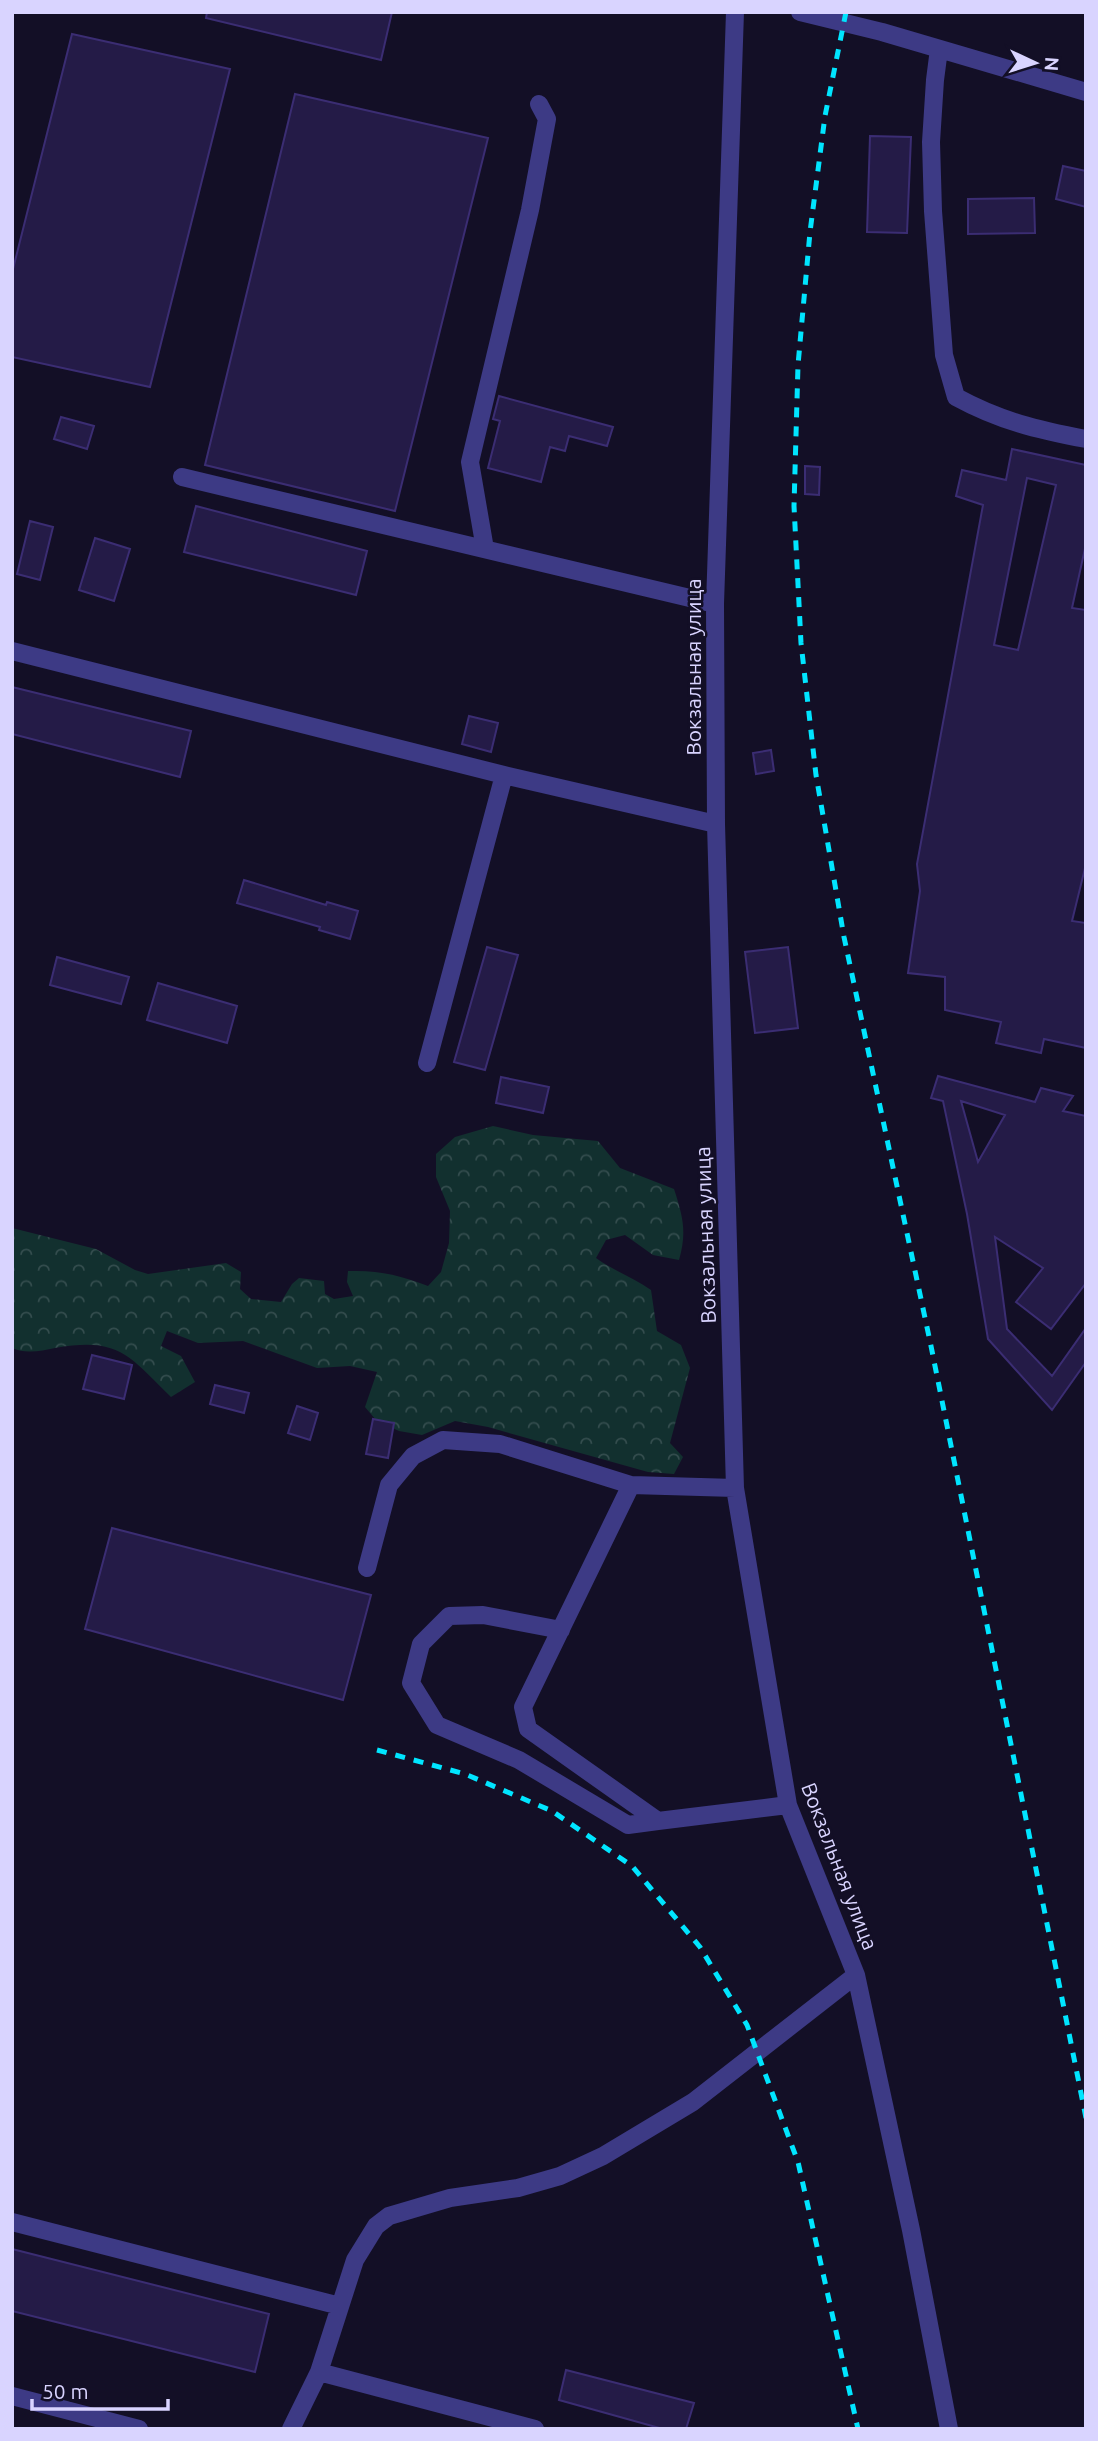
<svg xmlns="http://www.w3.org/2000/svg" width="1098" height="2441" viewBox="0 0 1098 2441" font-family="Ubuntu,sans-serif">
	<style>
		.forest { fill: url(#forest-crowns) }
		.building { fill: #241b47; stroke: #3b2d73; stroke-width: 2; fill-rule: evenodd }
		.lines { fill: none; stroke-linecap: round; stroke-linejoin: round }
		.minor { stroke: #3d3a85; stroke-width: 18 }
		.rail { stroke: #00e5ff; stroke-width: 5; stroke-dasharray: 10 9; stroke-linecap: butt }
		.labels { text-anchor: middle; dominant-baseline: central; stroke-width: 5; stroke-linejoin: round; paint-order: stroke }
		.street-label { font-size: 21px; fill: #d9d4ff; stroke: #130f26 }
	</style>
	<defs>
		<pattern id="forest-crowns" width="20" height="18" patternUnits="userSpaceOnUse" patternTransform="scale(1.75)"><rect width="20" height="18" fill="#12302f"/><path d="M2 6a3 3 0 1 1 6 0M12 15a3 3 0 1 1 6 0" fill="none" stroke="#344d4e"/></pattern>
	</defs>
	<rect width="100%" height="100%" fill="#130f26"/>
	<!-- forest -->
	<path class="forest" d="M493 1126 533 1135 598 1141 620 1168 674 1189C683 1217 687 1232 679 1260L653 1255 625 1235 606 1240 596 1258C614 1271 634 1278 651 1290L657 1331 681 1345 690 1368 670 1443 683 1457 674 1474 648 1472 488 1427 455 1421 422 1435 399 1431 376 1420 365 1407 377 1372 350 1366 317 1368 243 1341 198 1343 167 1331 161 1346 181 1356 195 1382 171 1397C128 1355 119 1337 55 1348 41 1351 25 1354 12 1348V1228L96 1249 135 1270 148 1274 226 1263 241 1272 240 1289 251 1299 281 1302 292 1284 299 1278 324 1281 325 1294 334 1299 353 1296 347 1282 348 1271C380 1270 399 1275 428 1286L441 1272 449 1243 450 1211 436 1177V1154L455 1137Z"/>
	<!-- building -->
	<path class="building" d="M207 12H392L381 60 206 18Z
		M72 34 230 69 150 387 12 357V273Z
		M295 94 488 138 395 511 205 465Z
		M870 136 911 137 907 233 867 232Z
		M1063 166 1086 171V207L1056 199Z
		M1034 198 1035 233 968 234V199Z
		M499 396 613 427 607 446 569 436 565 451 550 447 541 482 488 468 500 421 493 419Z
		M61 417 94 426 87 449 54 439Z
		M1012 449 1086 465V544L1072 608 1086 610V864L1072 921 1086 923V1048L1044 1039 1041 1053 996 1043 1001 1022 945 1010V977L908 973 920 891 917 864 983 505 956 496 962 470 1006 480ZM1027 478 1056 485 1018 650 994 645Z
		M805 466 820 467 819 495 805 494Z
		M196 506 367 551 356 595 184 552Z
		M30 521 53 527 40 580 17 574Z
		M95 538 130 549 114 601 79 590Z
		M12 687 191 731 180 777 12 734Z
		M469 716 498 723 491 752 462 744Z
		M771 750 774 771 756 774 753 753Z
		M244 880 326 905 327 902 358 911 350 939 319 930 320 927 237 903Z
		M487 947 518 955 485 1070 454 1062Z
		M788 947 798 1028 755 1033 745 952Z
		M57 957 129 977 121 1004 50 985Z
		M158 983 237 1006 227 1043 147 1020Z
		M938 1076 1035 1102 1041 1088 1073 1096 1063 1111 1086 1116V1283L1051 1329 1016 1302 1043 1268 995 1237 1007 1329 1052 1376 1086 1328V1362L1052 1410 988 1339 967 1214 943 1101 931 1098ZM961 1101 1005 1115 978 1162Z
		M501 1077 549 1087 543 1113 496 1103Z
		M92 1355 132 1365 124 1399 83 1389Z
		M215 1385 249 1393 244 1413 210 1404Z
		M297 1406 318 1413 310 1440 288 1433Z
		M373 1419 394 1423 388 1458 366 1454Z
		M112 1528 371 1595 343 1700 85 1629Z
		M12 2249 269 2314 255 2372 12 2311Z
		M566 2370 694 2403 686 2429H663L559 2400Z"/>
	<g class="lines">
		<!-- minor -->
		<path class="minor" d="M735 12 715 604 716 824 735 1488 788 1805 856 1975 911 2230 949 2429
			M800 12 882 32 1086 92
			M939 49 935 80 931 142 933 211 944 355 956 397C1000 421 1038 430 1086 439
			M182 477 715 604
			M485 549 470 462 530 210 547 119 539 104
			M12 651 504 775 716 824
			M427 1063 504 775
			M631 1485 523 1707 528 1729 658 1821 788 1805
			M367 1568 389 1485 413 1456 443 1440 500 1444 631 1485 735 1488
			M561 1630 483 1615 449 1616 421 1644 411 1683 437 1725 519 1760 628 1825 658 1821
			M12 2222 340 2306
			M319 2372 535 2429
			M12 2396 139 2429
			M291 2429 319 2372 355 2260 376 2226 389 2216 450 2198 518 2188 560 2176 603 2156 693 2102 856 1975"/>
		<!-- rail -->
		<path class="rail" d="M846 12 825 116 810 232 798 365 794 506 801 643 816 775 844 937 931 1346 1086 2118
			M377 1750 465 1774 552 1811 632 1866 700 1947 747 2025 798 2162 858 2429"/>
	</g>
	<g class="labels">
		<!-- street labels -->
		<g class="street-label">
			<text transform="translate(693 667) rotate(-90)">Вокзальная улица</text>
			<text transform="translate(705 1235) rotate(-92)">Вокзальная улица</text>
			<text transform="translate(840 1866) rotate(69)">Вокзальная улица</text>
		</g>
	</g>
	<!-- border -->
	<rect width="1098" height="2441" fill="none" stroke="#d9d4ff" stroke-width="28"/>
	<!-- north arrow -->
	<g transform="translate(1035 63) rotate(94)" stroke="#130f26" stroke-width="5" paint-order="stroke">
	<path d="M0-5L12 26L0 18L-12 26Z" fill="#d9d4ff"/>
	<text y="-10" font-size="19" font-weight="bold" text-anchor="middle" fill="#d9d4ff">N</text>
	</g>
	<!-- scale -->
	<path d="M32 2399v10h136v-10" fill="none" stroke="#d9d4ff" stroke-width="3.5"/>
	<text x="42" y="2399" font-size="21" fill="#d9d4ff" stroke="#130f26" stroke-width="5" paint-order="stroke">50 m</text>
</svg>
